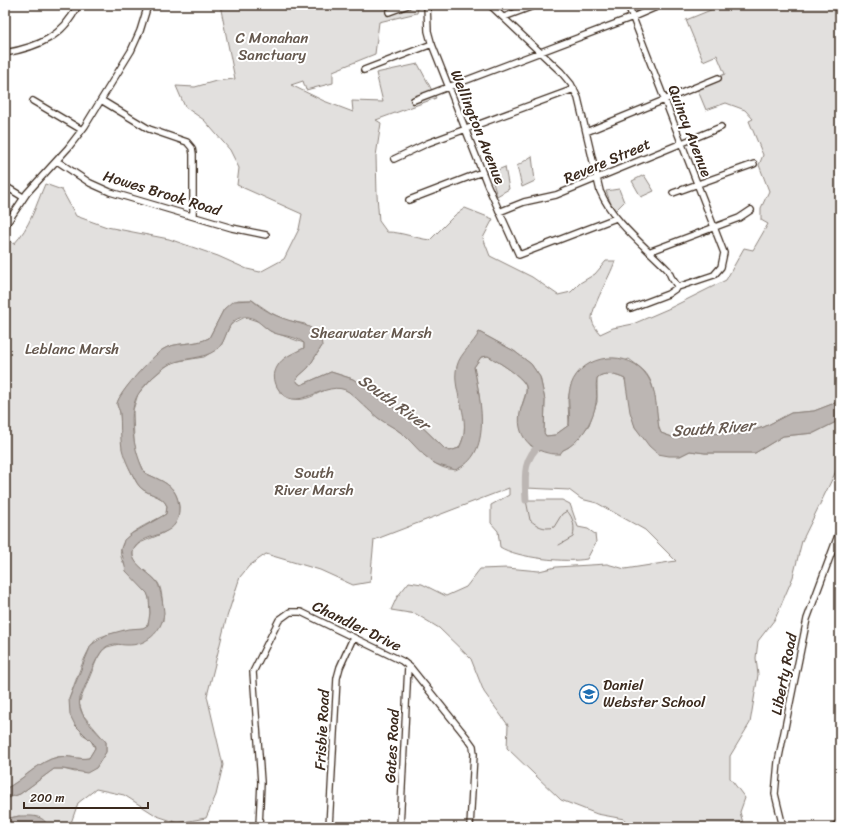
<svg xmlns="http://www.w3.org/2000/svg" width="845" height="832" viewBox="0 0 845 832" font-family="Sriracha,sans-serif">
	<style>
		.green { fill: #e2e0de; stroke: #8e857e }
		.water { fill: #bcb6b3; stroke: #887e77 }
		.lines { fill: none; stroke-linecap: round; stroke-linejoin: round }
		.stream { stroke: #887e77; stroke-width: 1 }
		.river { stroke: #bcb6b3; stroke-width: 7 }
		.minor-casing { stroke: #3b2a1e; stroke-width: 8 }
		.minor { stroke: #fff; stroke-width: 5.5 }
		.labels { text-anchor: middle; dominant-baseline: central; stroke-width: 4; stroke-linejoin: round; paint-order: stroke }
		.park-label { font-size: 15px; fill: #65584e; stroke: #fff }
		.street-label { font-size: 15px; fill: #3b2a1e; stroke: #fff }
		.poi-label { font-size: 15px; fill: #3b2a1e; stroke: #fff; text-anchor: start }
		.water-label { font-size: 16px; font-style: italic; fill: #685b52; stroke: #fff }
	</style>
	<rect width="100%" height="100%" fill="#fff"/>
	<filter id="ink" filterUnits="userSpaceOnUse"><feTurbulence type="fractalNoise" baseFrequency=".025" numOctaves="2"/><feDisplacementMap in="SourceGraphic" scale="8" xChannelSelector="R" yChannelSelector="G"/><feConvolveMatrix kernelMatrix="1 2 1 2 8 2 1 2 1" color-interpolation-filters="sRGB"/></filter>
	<g filter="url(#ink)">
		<!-- green -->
		<path class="green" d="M220 5H298L300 10 315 5H419L417 13 379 22 375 54 333 71V83L306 90 303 81 291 85 324 101 353 112 352 101 383 102 376 73 418 64 436 98 376 120 381 123 376 156 377 195 379 221 387 232C402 232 414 238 430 240L455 215 465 208 493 219 483 238 490 256 532 277 558 295 571 292 580 283 595 274 606 261H615C610 277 591 307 592 320 593 325 597 330 600 334L613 328 633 324 670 308 726 280 744 248 753 250 768 224 761 220V208L769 191 759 165 763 155 749 121 753 119 745 110 726 103 706 110 696 86 725 74 717 55 703 61 686 20 723 5H840V401L814 411 791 413 764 427 741 434 697 433 675 438 661 433 659 428C655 410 657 384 644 371 640 367 634 363 629 359L571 385 568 400 569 425 555 435 546 436 544 433 545 400 540 377 531 364 514 351 479 332 459 393 465 416 464 436 459 448 450 451 445 449 414 419 397 410 353 379 331 372 301 385 298 383 296 380 299 376 308 368 322 346 305 324 286 320 271 313 252 300H238L224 309 209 338C194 346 175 341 162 350 153 356 118 394 117 404 117 407 120 410 120 413 123 443 121 455 137 483 144 496 162 493 167 506L166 514C155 521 133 529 125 540 109 562 140 577 148 594 150 600 150 609 150 615 150 621 148 625 144 628 134 629 106 634 98 638 87 645 74 686 69 699L82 734 90 739 95 748 89 758C78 760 69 755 58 757 40 760 22 781 5 789V237L14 244C30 227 36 205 45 184L62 190 76 216 107 227 169 239 218 256 247 269 260 272 284 259 299 229 302 214 237 185 239 168 230 150 204 120 185 107 176 86 195 87 216 81 235 79Z
			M532 156 535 181 522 187 517 166Z
			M505 167 509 189 497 196 490 173Z
			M644 175 654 191 641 197 632 181Z
			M619 189 624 202 614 212 606 191Z
			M245 317 260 322 270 331 304 343V348L285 358 280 393C287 396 295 401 303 399 317 397 329 383 344 389 354 393 363 405 371 412 381 421 393 426 404 435 422 450 446 486 469 460 489 440 479 393 474 367L481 357 488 356C497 361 524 377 526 387 527 392 524 398 523 402 517 419 521 432 531 446L563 450 569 447 582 434 589 425 597 402V378C603 371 617 375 625 379L635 427 641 434 680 456 690 451 705 453H755L783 436 814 433 840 420V463L802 541 793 577 775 619 758 641 756 658 758 675 750 723 730 756V778L745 798 740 812 743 823 740 822V827H629L624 819 597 814 561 800 507 748 508 725 484 692 471 659 439 628 416 614 391 610 397 597 409 582 422 584 446 596 466 587 480 569 507 568 539 571 556 567 607 564 625 569 676 561 645 530 597 503 581 499 569 490 526 488V500H562L570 504 578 527 588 529 595 534 596 542 587 559C567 563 517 558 500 547L498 531 491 523V505L509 495V488L374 540 370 582 353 585 320 570 266 554 249 566 240 577 226 620 207 696 223 765 216 795 206 818 178 823 157 816 124 795 96 789 78 803 71 823 68 827H48L19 816 5 819V799L20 794 54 769H63L75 772 96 768 106 752V742L83 715 79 703 97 659 102 651 107 647 119 644 163 621C163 612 163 590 158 583 152 574 135 567 133 556 129 534 180 543 179 507 177 484 161 481 145 473L136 454 134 441 133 410 138 394 153 377 169 364 179 361 204 357 221 346 230 325Z"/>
		<!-- water -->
		<path class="water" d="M252 300C262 309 273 315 285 319 299 324 311 324 321 337L322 346 308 368 299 376 296 380 298 383 301 385 331 372 353 379 397 410 414 419 445 449 450 451 459 448C475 419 450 393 457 366 460 353 474 344 479 332L514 351 531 364 540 377 545 400 544 433 546 436 555 435 569 425C571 411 566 399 571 385 582 353 630 348 648 377 657 391 656 411 659 428L661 433 675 438 697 433 741 434 764 427 791 413 814 411 840 401V420L814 433 783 436 755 453H705L690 451 680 456H669L658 454 649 446 635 427 630 412 625 379C617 375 603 371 597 378 595 386 598 395 596 403 593 421 580 443 563 450L560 454C537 455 515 440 520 413 521 405 528 394 526 386 522 376 497 361 488 356L481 357 474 367C480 399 494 455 455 470 446 466 438 467 430 460 420 453 413 443 404 435 396 428 386 424 378 418 368 410 359 400 349 392 326 376 294 419 277 387 274 380 273 374 277 367 282 357 294 353 304 348V343C295 335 280 337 270 331 262 326 254 315 244 317 224 320 229 341 216 350 202 360 185 357 170 364 163 367 158 373 153 377 146 384 138 392 135 401 128 421 135 455 145 473 161 481 177 484 179 507 181 543 139 529 133 552 130 564 153 574 158 584 160 587 164 609 164 613 162 632 146 646 127 645 119 645 113 642 106 647 96 654 86 685 80 698 76 715 96 730 106 742V752L96 768 87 773 63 769H54L20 794 5 799V789C22 781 40 760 58 757 69 755 78 760 89 758L95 748 94 744 75 725 70 715 69 699 91 645 106 635 128 629 143 628 148 625 150 613 149 598 147 593 126 571 121 550 124 540 131 534 166 514 167 506C162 493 144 496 137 483 131 472 125 461 122 449 120 437 121 424 120 413 120 410 117 407 117 404 118 393 152 357 162 350 175 341 194 346 209 338L224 309 233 301Z
			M19 816C30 816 44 814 48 827H5V819Z"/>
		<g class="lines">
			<!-- stream -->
			<path class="stream" d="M526 500 530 520C537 526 544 530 554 527L562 514 567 511C574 518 575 528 573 537L559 545"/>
			<!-- river -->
			<path class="river" d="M526 500C525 478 522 459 541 444"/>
			<!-- minor casing -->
			<g class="minor-casing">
				<path id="minor" d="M427 5 428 31 431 42 487 184 519 255 616 218
					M490 5 561 72 571 84 578 98 600 191C614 223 644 245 668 270L671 277 678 287
					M628 5 724 253 721 267 714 275 678 287 668 294 631 308
					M389 12 408 5
					M504 17 536 5
					M5 53C38 47 63 37 78 5
					M364 70 432 44
					M101 100 149 129 187 142 192 148 193 154V216
					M414 100 633 17 661 5
					M33 101 82 130
					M586 132 718 78
					M394 159 428 143 574 89
					M57 161 90 183 110 192 232 228 266 235
					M5 186 23 197
					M673 193 754 164
					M409 200 482 172
					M499 212 524 202 556 195 721 127
					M5 226 27 193 68 148 85 126 131 51 140 31 148 5
					M651 251 739 218 751 210
					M259 827 261 782 253 672 279 620 290 612H301L402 661 411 668 468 739 473 746 474 754 470 827
					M329 827 337 678 340 667 353 638
					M400 827 408 666
					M783 827 775 794 778 762 807 619 840 530
					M833 827 840 823"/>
			</g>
			<!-- minor -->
			<use href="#minor" class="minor"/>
		</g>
	</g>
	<!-- icons -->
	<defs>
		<g id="school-ring" transform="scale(1)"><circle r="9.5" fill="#fff" stroke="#1f6fb2" stroke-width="1.5"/><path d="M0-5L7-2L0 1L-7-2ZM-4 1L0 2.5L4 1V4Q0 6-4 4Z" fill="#1f6fb2"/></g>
	</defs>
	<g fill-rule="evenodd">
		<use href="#school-ring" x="589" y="694"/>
	</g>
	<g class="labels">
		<!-- park labels -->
		<g class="park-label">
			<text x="272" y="38">C Monahan<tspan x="272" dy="17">Sanctuary</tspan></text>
			<text x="371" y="333">Shearwater Marsh</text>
			<text x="72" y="349">Leblanc Marsh</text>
			<text x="314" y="473">South<tspan x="314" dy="17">River Marsh</tspan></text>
		</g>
		<!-- street labels -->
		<g class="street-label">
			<text transform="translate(478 127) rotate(68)">Wellington Avenue</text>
			<text transform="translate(690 131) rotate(69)">Quincy Avenue</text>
			<text transform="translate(607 161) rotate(-23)">Revere Street</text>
			<text transform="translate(162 193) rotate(17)">Howes Brook Road</text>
			<text transform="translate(357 626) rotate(26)">Chandler Drive</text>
			<text transform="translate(784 674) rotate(-79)">Liberty Road</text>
			<text transform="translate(322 730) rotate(-87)">Frisbie Road</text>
			<text transform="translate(392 746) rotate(-87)">Gates Road</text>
		</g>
		<!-- poi labels -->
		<g class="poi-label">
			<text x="603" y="685">Daniel<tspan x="603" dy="17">Webster School</tspan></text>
		</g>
		<!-- water labels -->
		<g class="water-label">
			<text transform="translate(394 402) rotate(36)">South River</text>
			<text transform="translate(713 428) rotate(-4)">South River</text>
		</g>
	</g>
	<!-- margin -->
	<rect width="845" height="832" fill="none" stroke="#fff" stroke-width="20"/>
	<rect x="10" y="10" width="825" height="812" fill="none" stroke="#3b2a1e" stroke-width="1.5" filter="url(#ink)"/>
	<!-- scale -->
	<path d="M24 802v6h124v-6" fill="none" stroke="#3b2a1e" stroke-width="2"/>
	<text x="30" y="802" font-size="12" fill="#3b2a1e" stroke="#ffffff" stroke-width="3" paint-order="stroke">200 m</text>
</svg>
